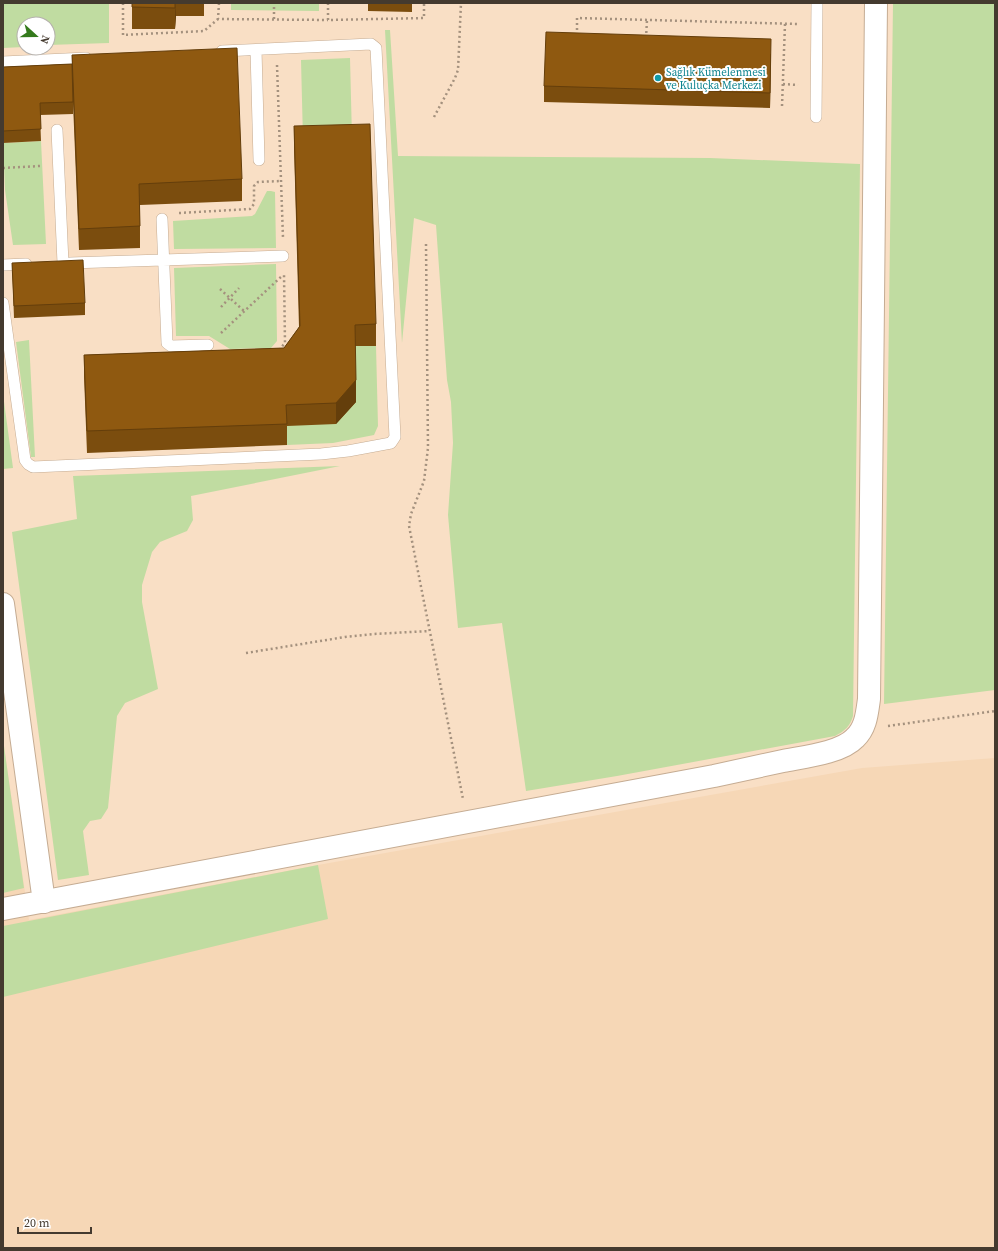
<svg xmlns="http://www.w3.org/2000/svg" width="998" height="1251" viewBox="0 0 998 1251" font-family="'Source Serif 4',serif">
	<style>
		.built { fill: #f6d7b6 }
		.green { fill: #c0dca1 }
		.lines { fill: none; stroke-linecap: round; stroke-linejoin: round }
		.service-casing { stroke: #c5ac93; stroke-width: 12 }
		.minor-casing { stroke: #c5ac93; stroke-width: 24 }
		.path { stroke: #a4917e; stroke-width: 2.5; stroke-dasharray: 2 3; stroke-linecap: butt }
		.service { stroke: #fff; stroke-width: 11 }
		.minor { stroke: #fff; stroke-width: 22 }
		.wall { fill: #7b4d0e }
		.shaded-wall { fill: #643e0b }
		.building { fill: #8f5910; stroke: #643e0b }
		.culture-dot { fill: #0f9aa8; stroke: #fff; stroke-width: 1.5 }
		.labels { text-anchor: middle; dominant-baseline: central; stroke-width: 4; stroke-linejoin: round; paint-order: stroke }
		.culture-label { font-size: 11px; fill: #0d838f; stroke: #fff; text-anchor: start }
	</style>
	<rect width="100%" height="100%" fill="#f9dfc5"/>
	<!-- built -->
	<path class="built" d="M3 739 29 920 318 865 862 768 995 758V1248H3Z"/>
	<!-- green -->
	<path class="green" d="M3 3H109V43L48 45V24H24V47L3 48Z
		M231 3H319V11L231 10Z
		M893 3H995V690L884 704Z
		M385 30H390L398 156 710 158 860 164 853 716C850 726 845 731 835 736L617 776 526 791 502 623 458 628 448 515 453 443 451 402 447 380 436 225 414 218 402 343Z
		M350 58 352 138 303 140 301 60Z
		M41 141 46 244 13 245 5 190 3 143Z
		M267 191H271L275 192 276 248 174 249 173 221 252 216 255 214Z
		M276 264 277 341 271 348 230 349 209 336H176L174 268Z
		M29 340 35 457H31L16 342Z
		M355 346H376L378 426 374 435 333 443 287 445 286 426Z
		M3 394 13 468 3 469Z
		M340 466 191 496 193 520 187 531 160 542 152 552 142 585V602L158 689 125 703 117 716 108 808 101 819 90 821 83 831 89 875 58 880 12 532 77 519 73 476Z
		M3 739 24 888 3 893Z
		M318 865 328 919 3 997V926Z"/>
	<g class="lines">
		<!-- service casing -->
		<g class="service-casing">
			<path id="service" d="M256 50 259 160
				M3 62 86 58
				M816 117 817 3
				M57 130 63 263
				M162 219 167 343 171 346 208 345
				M70 263 283 256
				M3 265 26 264
				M3 303 25 460 28 464 33 467 321 454 348 451 391 443 395 437 376 48 371 44 222 51"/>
		</g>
		<!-- minor casing -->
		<g class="minor-casing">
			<path id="minor" d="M3 604 44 902
				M3 909 714 776C737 771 760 766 783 761 803 757 841 753 855 738 866 728 867 713 869 699L876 3"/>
		</g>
		<!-- path -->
		<path class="path" d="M123 3V35L204 31 218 19
			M219 3 218 19 328 20
			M328 3V20L424 18V3
			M274 19V3
			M577 35V18L798 24
			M646 38 647 20
			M277 65 283 238
			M783 84 798 85
			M782 106 785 24
			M434 117 455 78 458 70 461 3
			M3 168 40 166
			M179 213 250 209 254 204V186L258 182 281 181
			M426 244 428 448 424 481 411 514 409 526 463 799
			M220 289 244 311
			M221 307 239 288
			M221 333 283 275
			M279 350 285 343 284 273
			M246 653 345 637 374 634 429 631
			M888 726 995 711"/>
		<!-- service -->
		<use href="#service" class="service"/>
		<!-- minor -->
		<use href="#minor" class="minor"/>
	</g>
	<!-- wall -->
	<path class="wall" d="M132 3H204V16H176L175 29H132Z
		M368 3H412V12L368 11Z
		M771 54 770 108 544 102V86Z
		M72 55 242 179V201L140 205V248L79 250 73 103V114L40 115 41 141 3 143V67L72 64Z
		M294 126 376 324V346H355L356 402 336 424 287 426V445L87 453 84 376V355L284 348 299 327 294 147Z
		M12 263 85 303V315L14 318Z"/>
	<!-- shaded-wall -->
	<path class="shaded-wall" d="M175 3 176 16 175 29Z
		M771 39V54L770 108V93Z
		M356 380V402L336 424V403Z"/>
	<!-- building -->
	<path class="building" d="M132 3H175V8L132 7Z
		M546 32 771 39 770 93 544 86Z
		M237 48 242 179 139 184 140 226 79 229 72 55Z
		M72 64 73 102 40 103 41 129 3 131V67Z
		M370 124 376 324 355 325 356 380 336 403 286 405 287 424 87 431 84 355 284 348 300 326 294 126Z
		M83 260 85 303 14 306 12 263Z"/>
	<!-- markers -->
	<circle class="culture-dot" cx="658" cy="78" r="4"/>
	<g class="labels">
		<!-- culture labels -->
		<g class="culture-label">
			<text x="666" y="72">Sağlık Kümelenmesi<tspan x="666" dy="13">ve Kuluçka Merkezi</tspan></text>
		</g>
	</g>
	<!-- border -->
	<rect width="998" height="1251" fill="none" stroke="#443a2f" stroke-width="8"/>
	<!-- north arrow -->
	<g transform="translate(36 36) rotate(111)"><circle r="19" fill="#ffffff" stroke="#b4b0ac"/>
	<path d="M0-3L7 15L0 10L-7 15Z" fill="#347a1c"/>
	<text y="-6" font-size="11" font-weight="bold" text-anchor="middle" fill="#443a2f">N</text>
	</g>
	<!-- scale -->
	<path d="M18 1227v6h73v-6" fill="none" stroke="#443a2f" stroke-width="2"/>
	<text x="24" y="1227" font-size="12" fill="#443a2f" stroke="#ffffff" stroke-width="3" paint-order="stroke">20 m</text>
</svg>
